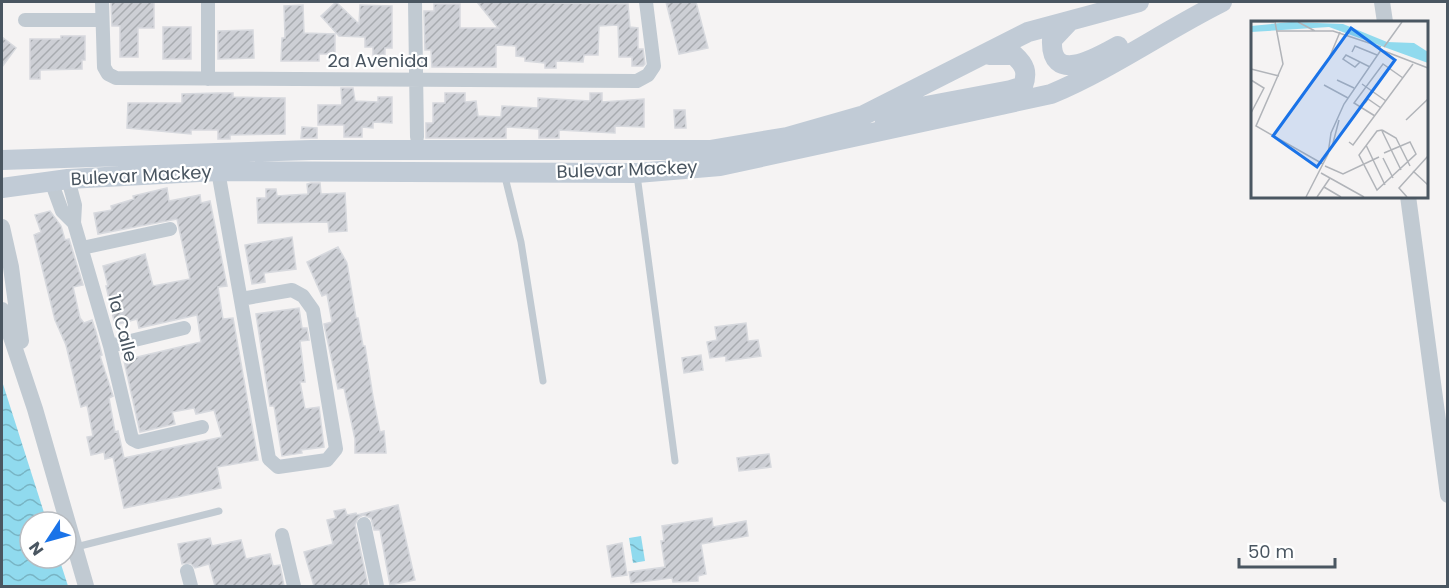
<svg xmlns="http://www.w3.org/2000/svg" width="1449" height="588" viewBox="0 0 1449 588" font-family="Poppins,sans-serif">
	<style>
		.water { fill: url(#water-waves) }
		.building { fill: url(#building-hatch); stroke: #d7d9de; stroke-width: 1.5 }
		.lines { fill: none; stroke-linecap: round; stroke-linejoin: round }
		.service { stroke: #c1cad2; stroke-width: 7 }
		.minor { stroke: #c1cad2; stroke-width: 14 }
		.tertiary { stroke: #c1cad2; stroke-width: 16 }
		.secondary { stroke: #c1cbd6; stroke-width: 20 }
		.labels { text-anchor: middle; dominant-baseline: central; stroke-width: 4.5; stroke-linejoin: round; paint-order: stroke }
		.street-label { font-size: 18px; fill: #4a5661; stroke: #fff }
		.inset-road { fill: none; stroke: #b1b4b9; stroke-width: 1.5 }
		.view { fill: #1a73e8; fill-opacity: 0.15; stroke: #1a73e8; stroke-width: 3 }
		.inset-edge { fill: none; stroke: #4a5661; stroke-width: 3 }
	</style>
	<defs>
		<pattern id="water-waves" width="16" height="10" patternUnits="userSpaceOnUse" patternTransform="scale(1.5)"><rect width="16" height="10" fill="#90daee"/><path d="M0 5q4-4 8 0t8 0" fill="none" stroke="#78b4c4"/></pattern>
		<pattern id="building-hatch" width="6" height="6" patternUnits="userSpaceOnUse" patternTransform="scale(1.5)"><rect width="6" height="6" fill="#cdcfd5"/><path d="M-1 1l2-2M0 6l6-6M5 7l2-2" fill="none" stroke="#a8abb0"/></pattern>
	</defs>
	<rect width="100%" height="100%" fill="#f5f3f3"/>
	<!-- water -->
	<path class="water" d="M2 381 47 522H30V558H59L68 586H2Z
		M641 536 645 561 633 563 629 538Z"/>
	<!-- building -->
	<path class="building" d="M111 2H154V28H138V57H120V26H112Z
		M336 2 359 24 360 5 392 6V48H385V55H373V47H365V37L339 36 321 16Z
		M477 2 628 4 630 27 638 28V49H643L645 64 643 66H632V57H619L618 25 599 26 598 55H584L583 62 556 61V68H545V63L525 61V57L516 56V46L496 45V67H432L431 50H425L424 11H434V4H460V28H498Z
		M666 2H696L708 48 679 54Z
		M303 5 304 33 335 34V54H319V61H281L282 38H285L284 6Z
		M163 27H191V59H163Z
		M253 30 254 58 218 59V31Z
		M61 36H85V60H82V69L40 70V79H30V39H61Z
		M2 37 16 48 2 67Z
		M341 88H353L355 101 378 102V97H392V123L373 122V128L362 127V137H344V125H318V105H342Z
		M218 93H233V97L285 98V134L230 135V139H218V130H191V134L127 128 128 103H182V94Z
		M445 93H465V102L476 101 478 116 501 117 502 106 538 108V98L590 101V93H602V102L644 99V127L615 126V133L559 130V138H539V129L506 127V138H426V123H433V103H445Z
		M674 110H685L686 128H675Z
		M302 127 317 128V138H301Z
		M311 183H320L321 194 345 193 347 231 329 232 328 222 258 223 257 198H266V189H276L277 196 308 194 307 184Z
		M167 188 169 201 200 195 201 203 210 201 227 286 218 287 223 319 233 318 258 460 217 467 221 488 124 508 113 457 105 459 104 452 91 455 87 437 93 436 87 405 81 407 66 345 55 320 34 235 41 232 35 215 50 211 61 226 65 240 69 239 83 285 73 287 80 318 84 323 92 320 96 332 102 355 100 356 113 396 109 398 115 432 118 431 124 458 222 437 214 410 196 414 194 408 172 412 175 424 140 432 122 352 131 350 133 358 201 342 197 315 139 328 137 319 115 325 106 286H108L103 266 145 254 153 286 190 279 177 219 98 234 94 213 112 210 111 206 134 199 133 196Z
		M292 237 296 269 264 273 265 282 252 284 245 245Z
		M338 247 347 263 356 318H358L363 346H365L373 397 380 432 384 431 386 453H355V439L344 388 338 389 327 338 324 324 332 322 327 294 322 296 307 262Z
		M299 308 302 328H307L309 340 300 341 305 382H300L305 409 319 407 324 447 301 450 302 453 282 456 274 406H270L256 314Z
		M746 323 748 341 758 340 761 356 726 361V356L710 358 707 342 717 340 715 327Z
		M701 355 703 370 684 373 682 358Z
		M769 454 771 467 739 471 737 458Z
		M398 505 415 580 390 585 380 530H374L371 518 363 515 358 518 355 525 368 586H314L304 552 333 544 327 520 336 518 334 511 345 509 347 515 356 513 357 515Z
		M712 518 713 527 746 521 748 536 701 544 706 574 698 576V581L673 582 672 578 631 583 629 572 665 567 661 541H664L662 526Z
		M210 538 212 546 241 540 246 559 270 554 273 566 280 565 284 586H215L209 564 195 568 190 563 182 564 178 544Z
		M622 543 627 575 612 577 607 546Z"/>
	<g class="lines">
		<!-- service -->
		<path class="service" d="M504 173 521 242 543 381
			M637 175 675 461
			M76 547 219 511"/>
		<!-- minor -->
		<path class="minor" d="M102 2 104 67 108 74 116 78 637 81 648 75 654 66 646 2
			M415 2 417 137
			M25 20H102
			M208 79V2
			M218 171 269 459 278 467 327 460 336 449 313 310 303 296 292 290 241 299
			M68 179 75 205 74 223 110 346 132 439 138 442 202 427
			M51 181 62 211 74 223
			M82 248 170 229
			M110 346 184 328
			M364 524 377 586
			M282 535 294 586
			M187 571 191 586"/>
		<!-- tertiary -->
		<path class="tertiary" d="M1382 2 1385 22
			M1408 196 1448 495
			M2 227 11 267 21 341
			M2 310 35 409 86 586"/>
		<!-- secondary -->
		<path class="secondary" d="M1069 22 1052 40C1050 86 1098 57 1118 46
			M884 125 910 109 1011 90 1023 86C1028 72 1025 65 1014 55H989
			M2 160 311 150H710L787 137 864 115 1028 32 1139 2
			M2 188 68 179 218 171 637 173 720 166 1051 94C1111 69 1164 31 1222 2"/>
	</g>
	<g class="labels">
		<!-- street labels -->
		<g class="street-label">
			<text x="378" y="60">2a Avenida</text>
			<text transform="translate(627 169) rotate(-2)">Bulevar Mackey</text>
			<text transform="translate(141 175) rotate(-3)">Bulevar Mackey</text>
			<text transform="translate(123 328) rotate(75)">1a Calle</text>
		</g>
	</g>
	<!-- overview -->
	<g transform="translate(1251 21)">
		<rect width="177" height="177" fill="#f5f3f3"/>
		<path d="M40 1 92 3 136 21 163 22 177 31V42L78 6 0 11V5Z" fill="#90daee"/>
		<path class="inset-road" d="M0 1H23M24 1 32 43 5 105 72 143M47 1 64 10M25 10H82L130 26M133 26 151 1M133 30 177 47M101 31 104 25 126 34M79 35 89 11M109 41 104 46 92 38 95 34 119 46M0 48 28 55M0 59 13 67 0 92M86 59 103 67M111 63 135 80M73 64 97 77M114 82 117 78 130 87M124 95 103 82 132 43 152 57M155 99 177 78M131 109 126 110 108 134 126 169 165 133 159 121 133 132M131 109 145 117 159 145M131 110 150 149M98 121 102 124 162 43M115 124 134 164M81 126 88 99M132 137 142 157M74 145 92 153 128 136M162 150 177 164M70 152 113 176M73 166 90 176M55 176 77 133 80 112 93 83 130 29M66 176 79 157M156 176 148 167 177 135"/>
		<path class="view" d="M100 7 144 39 66 146 22 115Z"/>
		<rect width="177" height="177" class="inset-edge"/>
	</g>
	<!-- border -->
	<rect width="1449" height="588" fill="none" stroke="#4a5661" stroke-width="6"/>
	<!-- north arrow -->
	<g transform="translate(48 540) rotate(234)"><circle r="28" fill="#ffffff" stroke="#b7bbc0" stroke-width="1.5"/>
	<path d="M0-4.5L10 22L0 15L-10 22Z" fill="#1a73e8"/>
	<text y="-9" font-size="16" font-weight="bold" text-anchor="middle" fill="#4a5661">N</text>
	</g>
	<!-- scale -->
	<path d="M1239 558v9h96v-9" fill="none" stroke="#4a5661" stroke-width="3"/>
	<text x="1248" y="558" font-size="18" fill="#4a5661" stroke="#ffffff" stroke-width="4.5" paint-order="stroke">50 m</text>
</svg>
